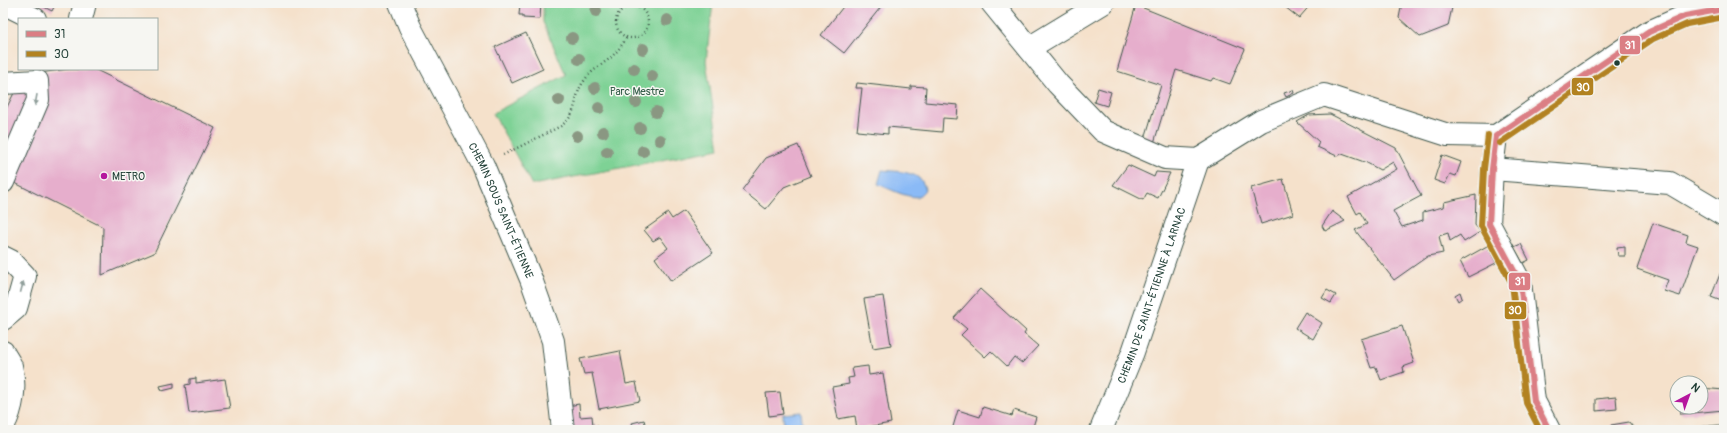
<svg xmlns="http://www.w3.org/2000/svg" width="1727" height="433" viewBox="0 0 1727 433" font-family="Pangolin,sans-serif">
	<style>
		.green { fill: #7ed295; stroke: #4e8864 }
		.water { fill: #8abaf6; stroke: #547c95 }
		.building { fill: #e6aecc }
		.lines { fill: none; stroke-linecap: round; stroke-linejoin: round }
		.minor-casing { stroke: #3f564b; stroke-width: 24 }
		.path { stroke: #3f564b; stroke-width: 2.5; stroke-dasharray: 1 3; stroke-linecap: butt }
		.minor { stroke: #fff; stroke-width: 22 }
		.bus-1-casing { stroke: #f6f6f2; stroke-width: 9 }
		.bus-2-casing { stroke: #f6f6f2; stroke-width: 9 }
		.bus-1 { stroke: #db7e84; stroke-width: 6 }
		.bus-2 { stroke: #b28220; stroke-width: 6 }
		.tree { fill: #8a9782 }
		.oneway { fill: #8f9e9a }
		.bus-dot { fill: #1f3d34; stroke: #f6f6f2; stroke-width: 1.5 }
		.poi-dot { fill: #b5179e; stroke: #f6f6f2; stroke-width: 1.5 }
		.labels { text-anchor: middle; dominant-baseline: central; stroke-width: 3; stroke-linejoin: round; paint-order: stroke }
		.park-label { font-size: 11px; fill: #325b47; stroke: #f6f6f2 }
		.poi-label { font-size: 11px; fill: #1f3d34; stroke: #f6f6f2; text-anchor: start }
		.street-label { font-size: 11px; fill: #1f3d34; stroke: #f6f6f2 }
		.line-badge { stroke: #f6f6f2; stroke-width: 1.5 }
		.badge-label { font-size: 11px; text-anchor: middle; font-weight: bold; fill: #fff }
	</style>
	<rect width="100%" height="100%" fill="#f6f6f2"/>
	<filter id="ink" filterUnits="userSpaceOnUse"><feTurbulence type="fractalNoise" baseFrequency=".025" numOctaves="2"/><feDisplacementMap in="SourceGraphic" scale="8" xChannelSelector="R" yChannelSelector="G"/><feConvolveMatrix kernelMatrix="1 2 1 2 8 2 1 2 1" color-interpolation-filters="sRGB"/></filter>
	<filter id="wash" filterUnits="userSpaceOnUse"><feTurbulence type="fractalNoise" baseFrequency=".012" numOctaves="4" result="noise"/><feDisplacementMap in="SourceGraphic" scale="16" xChannelSelector="R" yChannelSelector="G"/><feGaussianBlur stdDeviation="0.9" result="paint"/><feColorMatrix in="noise" values="0 0 0 0 0 0 0 0 0 0 0 0 0 0 0 0 0 1.4 0 .05"/><feComposite in="paint" operator="in"/></filter>
	<g filter="url(#wash)">
		<rect width="100%" height="100%" fill="#f5e1cb"/>
		<!-- green -->
		<path class="green" d="M543 3H713L706 61 719 149 532 185 493 113 566 75 543 22Z"/>
		<!-- water -->
		<path class="water" d="M882 170C897 172 923 170 925 190L918 197C904 197 890 189 878 184Z
			M801 412 803 430H784L783 414Z"/>
		<g id="blocks">
			<!-- building -->
			<path class="building" d="M36 3H56L52 11Z
				M520 3H541L540 19 523 18V15H519Z
				M846 3H884L844 53 821 35Z
				M1280 3H1312L1299 18Z
				M1402 3H1453L1448 26 1420 37 1399 18Z
				M1136 5 1245 49 1230 84 1213 78 1211 81 1176 70 1154 143 1144 142 1161 85 1117 71Z
				M526 33 543 69 512 83 495 47Z
				M69 69H94L215 128 154 253 102 275 103 227 3 177V115L23 75Z
				M857 83 911 89V86L926 87 925 102 958 105 957 119 943 118 942 132 888 127V134L857 131 862 88H856Z
				M1098 88 1111 92 1107 106 1094 102Z
				M1293 90 1294 93 1286 97 1284 93Z
				M1330 114 1396 148 1421 196 1393 211 1402 227 1423 220V212L1443 207 1444 202 1476 195 1475 225 1480 232 1464 242 1460 235 1450 241 1448 233 1439 236 1443 253 1428 256 1394 280 1355 230 1367 224 1360 212 1357 214 1348 197 1397 169 1393 162 1380 170 1367 163 1342 154 1337 156 1317 147 1319 142 1297 122 1309 115Z
				M798 145 811 176 784 187 766 209 742 190 766 158Z
				M1442 155 1461 162 1456 176 1450 174 1445 184 1434 180Z
				M1128 165 1154 177 1156 172 1170 173 1158 198 1147 193 1143 200 1113 185Z
				M1283 179 1293 214 1261 224 1251 188Z
				M684 211 713 253 671 281 655 258 668 248 660 237 653 241 644 230 668 213 672 219Z
				M1332 211 1345 221 1325 231 1322 226Z
				M1653 223 1688 235 1686 242 1698 246 1680 296 1664 291 1668 280 1637 269Z
				M1521 244 1529 260 1523 263 1514 247Z
				M1487 246 1496 263 1468 277 1460 261Z
				M1625 247V256H1618L1617 248Z
				M1724 264V302L1711 297Z
				M980 289 1026 331 1024 334 1038 346 1022 363 1014 357 1007 366 991 351 985 357 961 335 967 329 954 318Z
				M1327 290 1336 295 1331 303 1322 298Z
				M1460 292 1462 298 1458 301 1455 295Z
				M883 296 891 345 873 348 864 299Z
				M1305 312 1322 323 1313 339 1295 328Z
				M1402 326 1414 363 1403 367 1404 372 1381 380 1376 367 1371 368 1361 339Z
				M620 351 626 384 636 382 640 401 599 409 592 373 584 374 580 359Z
				M868 366 869 375 883 373 891 423 857 429 855 416 838 419 832 387 849 384 848 378 854 377 852 368Z
				M196 378V383L225 379 230 408 189 413 185 385 190 384V379Z
				M174 383V388L162 391 160 386Z
				M1701 388 1724 390V410L1681 414 1680 407H1701Z
				M780 392 783 414 769 416 766 393Z
				M1616 397 1617 409 1596 411V399Z
				M579 404 580 417 592 416 593 426H598L599 430H570L568 406Z
				M983 407 1012 416 1014 410 1036 417 1032 430H952L958 410 980 417Z
				M644 420 647 430H634L632 423Z
				M1629 422 1635 430H1613L1611 427V425Z
				M1720 425V430H1681V428Z"/>
		</g>
	</g>
	<g filter="url(#ink)">
		<use href="#blocks" fill-opacity="0" stroke="#3f564b" stroke-width="1"/>
		<g class="lines">
			<!-- minor casing -->
			<g class="minor-casing">
				<g id="minor">
					<path d="M3 3 35 19"/>
					<path id="s1" d="M400 3 410 27 483 165 531 279 553 341 563 430"/>
					<path d="M992 3 1058 84 1103 131 1165 158 1198 160 1261 121 1324 95 1448 135 1496 136 1649 32 1685 16 1724 9"/>
					<path d="M81 19 85 3"/>
					<path d="M1029 48 1103 3"/>
					<path d="M3 83 37 81 38 100 3 182"/>
					<path d="M1496 136 1492 169 1489 224 1520 282 1534 401 1549 430"/>
					<path d="M1492 169 1670 183 1724 215"/>
					<path d="M3 257 11 261 25 276 16 308 3 319"/>
					<path d="M3 352C5 356 9 362 11 366 16 385 13 409 3 426"/>
					<path id="s2" d="M1101 430 1133 352 1198 160"/>
				</g>
			</g>
			<!-- path -->
			<path class="path" d="M616 22a16 16 0 1 1 32 0a16 16 0 1 1-32 0Z
				M503 155 561 126C580 112 572 97 584 81 589 73 597 68 605 62 614 56 621 47 627 37"/>
			<!-- minor -->
			<use href="#minor" class="minor"/>
			<!-- bus-1 casing -->
			<g class="bus-1-casing">
				<path id="bus-1" d="M1496 136 1492 169 1489 224 1520 282 1534 401 1549 430
					M1496 136 1649 32 1685 16 1724 9"/>
			</g>
			<!-- bus-2 casing -->
			<g class="bus-2-casing">
				<path id="bus-2" d="M1488 135 1484 169 1481 226 1512 284 1526 403 1540 430
					M1500 143 1653 39 1687 24 1724 17"/>
			</g>
			<!-- bus-1 -->
			<use href="#bus-1" class="bus-1"/>
			<!-- bus-2 -->
			<use href="#bus-2" class="bus-2"/>
		</g>
		<!-- trees -->
		<g class="tree">
			<circle cx="596" cy="11" r="6"/>
			<circle cx="667" cy="20" r="6"/>
			<circle cx="572" cy="38" r="6"/>
			<circle cx="643" cy="49" r="6"/>
			<circle cx="579" cy="59" r="6"/>
			<circle cx="634" cy="69" r="6"/>
			<circle cx="652" cy="76" r="6"/>
			<circle cx="595" cy="88" r="6"/>
			<circle cx="559" cy="100" r="6"/>
			<circle cx="636" cy="102" r="6"/>
			<circle cx="599" cy="108" r="6"/>
			<circle cx="656" cy="112" r="6"/>
			<circle cx="640" cy="128" r="6"/>
			<circle cx="603" cy="132" r="6"/>
			<circle cx="577" cy="136" r="6"/>
			<circle cx="660" cy="140" r="6"/>
			<circle cx="643" cy="151" r="6"/>
			<circle cx="607" cy="152" r="6"/>
		</g>
		<!-- one-way arrows -->
		<defs><path id="oneway-solid" d="M-6-.8H1V-3.2L6.5 0L1 3.2V.8H-6Z"/></defs>
		<g class="oneway">
			<use href="#oneway-solid" transform="translate(36 100) rotate(100)"/>
			<use href="#oneway-solid" transform="translate(22 287) rotate(-75)"/>
		</g>
	</g>
	<!-- markers -->
	<circle class="bus-dot" cx="1617" cy="63" r="3.5"/>
	<circle class="poi-dot" cx="104" cy="176" r="4"/>
	<g class="labels">
		<!-- park labels -->
		<g class="park-label">
			<text x="637" y="91">Parc Mestre</text>
		</g>
		<!-- poi labels -->
		<g class="poi-label">
			<text x="112" y="176">METRO</text>
		</g>
		<!-- street labels -->
		<g class="street-label">
			<text stroke="none"><textPath href="#s1" startOffset="231">CHEMIN SOUS SAINT-ÉTIENNE</textPath></text>
			<text stroke="none"><textPath href="#s2" startOffset="144">CHEMIN DE SAINT-ÉTIENNE À LARNAC</textPath></text>
		</g>
	</g>
	<g class="line-badge">
		<rect x="1619" y="35" width="22" height="20" rx="4" fill="#db7e84"/>
		<rect x="1571" y="77" width="23" height="19" rx="4" fill="#b28220"/>
		<rect x="1508" y="272" width="23" height="19" rx="4" fill="#db7e84"/>
		<rect x="1504" y="301" width="23" height="19" rx="4" fill="#b28220"/>
	</g>
	<g class="badge-label">
		<text x="1630" y="49">31</text>
		<text x="1583" y="91">30</text>
		<text x="1520" y="285">31</text>
		<text x="1515" y="314">30</text>
	</g>
	<!-- margin -->
	<rect width="1727" height="433" fill="none" stroke="#f6f6f2" stroke-width="16"/>
	<!-- legend -->
	<rect x="18" y="18" width="140" height="52" fill="#f6f6f2" stroke="#a0aca6"/>
	<rect x="26" y="31" width="20" height="6" fill="#db7e84" stroke="#a0aca6"/>
	<text x="54" y="38" font-size="12" fill="#1f3d34">31</text>
	<rect x="26" y="51" width="20" height="6" fill="#b28220" stroke="#a0aca6"/>
	<text x="54" y="58" font-size="12" fill="#1f3d34">30</text>
	<!-- north arrow -->
	<g transform="translate(1689 395) rotate(41)"><circle r="19" fill="#f6f6f2" stroke="#a0aca6"/>
	<path d="M0-3L7 15L0 10L-7 15Z" fill="#b5179e"/>
	<text y="-6" font-size="11" font-weight="bold" text-anchor="middle" fill="#1f3d34">N</text>
	</g>
</svg>
